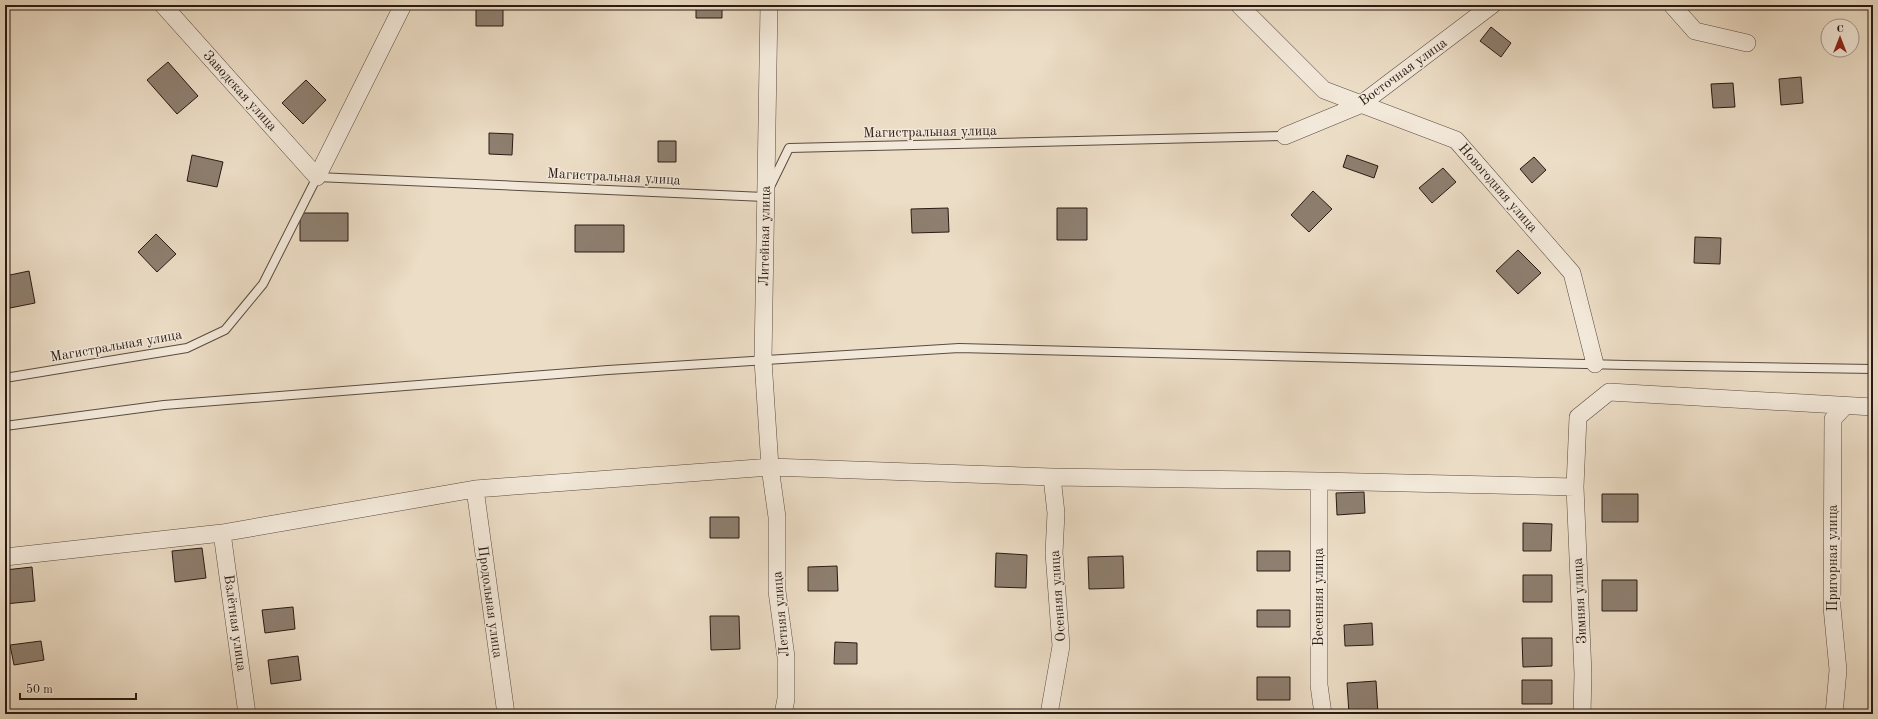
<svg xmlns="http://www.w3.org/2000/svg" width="1878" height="719" viewBox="0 0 1878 719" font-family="'Old Standard TT',serif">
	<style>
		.building { fill: #8e7f70; stroke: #291a13 }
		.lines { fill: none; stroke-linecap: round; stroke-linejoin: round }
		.lane-casing { stroke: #5a4b40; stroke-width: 10 }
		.street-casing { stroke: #5a4b40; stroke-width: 18 }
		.lane { stroke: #f3e9da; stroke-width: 8 }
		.street { stroke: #f3e9da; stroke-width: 17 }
		.labels { text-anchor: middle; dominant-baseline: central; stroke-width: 3; stroke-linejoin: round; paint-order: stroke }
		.street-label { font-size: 14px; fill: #291a13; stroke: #f3e9da }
	</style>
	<rect width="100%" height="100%" fill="#ecddc6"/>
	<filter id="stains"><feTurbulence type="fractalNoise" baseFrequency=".005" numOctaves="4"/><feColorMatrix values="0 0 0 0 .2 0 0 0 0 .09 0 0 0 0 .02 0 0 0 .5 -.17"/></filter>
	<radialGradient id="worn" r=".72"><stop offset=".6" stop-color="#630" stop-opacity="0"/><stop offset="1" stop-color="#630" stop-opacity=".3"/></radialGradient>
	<!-- building -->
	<path class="building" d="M476 5H503V26H476Z
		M696 5H722V18H696Z
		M1491 27 1511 43 1501 57 1480 41Z
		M168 62 198 96 177 114 147 80Z
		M1801 77 1803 103 1781 105 1779 79Z
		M306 80 326 100 303 124 282 103Z
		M1733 83 1735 107 1713 108 1711 84Z
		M489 133 513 134 512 155 489 154Z
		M658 141H676V162H658Z
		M192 155 223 162 217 187 187 181Z
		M1347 155 1378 166 1374 178 1343 167Z
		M1534 157 1546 170 1532 183 1520 169Z
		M1443 168 1456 182 1432 203 1419 188Z
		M1313 191 1332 209 1309 232 1291 215Z
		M948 208 949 232 912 233 911 209Z
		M1057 208H1087V240H1057Z
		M300 213H348V241H300Z
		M575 225H624V252H575Z
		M156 234 176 254 157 272 138 252Z
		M1695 237 1721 238 1720 264 1694 263Z
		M1518 250 1541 273 1518 294 1496 271Z
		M29 271 35 303 10 308 5 276Z
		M1364 492 1365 513 1337 515 1336 493Z
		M1602 494H1638V522H1602Z
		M710 517H739V538H710Z
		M1523 523 1552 524 1551 551H1523Z
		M202 548 206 578 175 582 172 551Z
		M1257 551H1290V571H1257Z
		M996 553 1027 555 1026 588 995 587Z
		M1123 556 1124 588 1089 589 1088 557Z
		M837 566 838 591H808V567Z
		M32 567 35 601 5 604V570Z
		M1523 575H1552V602H1523Z
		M1602 580H1637V611H1602Z
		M293 607 295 629 265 633 262 610Z
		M1257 610H1290V627H1257Z
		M710 616H739L740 649 711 650Z
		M1372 623 1373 645 1345 646 1344 625Z
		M1522 638H1552V666L1523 667Z
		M41 641 44 660 14 665 10 645Z
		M835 642 857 643V664H834Z
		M298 656 301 680 271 684 268 660Z
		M1257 677H1290V700H1257Z
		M1522 680H1552V704H1522Z
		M1376 681 1378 714H1349L1347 683Z"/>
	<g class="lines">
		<!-- lane casing -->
		<g class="lane-casing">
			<path id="lane" d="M5 378 187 348 225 330 263 284 317 177 765 197 789 148 1285 136
				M5 426 164 405 608 370 959 348 1626 365 1873 369"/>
		</g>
		<!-- street casing -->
		<g class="street-casing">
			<path id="street" d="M163 5 317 177 403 5
				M769 5 763 360 770 467 777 517V591L786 657V699L783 714
				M1239 5 1324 90 1456 140 1572 273 1595 364
				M1672 5 1695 31 1747 43
				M1285 136 1360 105 1492 5
				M1319 481V685L1323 714
				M1575 487 1583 674 1582 714
				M475 489 506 714
				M222 533 247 714
				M5 557 222 533 475 489 770 467 1052 477 1319 481 1575 487 1578 417 1609 392 1873 407
				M1049 714 1061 646 1054 553 1056 513 1052 477
				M1834 714 1838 670 1832 607 1833 419 1845 406"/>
		</g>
		<!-- lane -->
		<use href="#lane" class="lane"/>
		<!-- street -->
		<use href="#street" class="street"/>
	</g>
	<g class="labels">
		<!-- street labels -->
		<g class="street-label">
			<text transform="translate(1403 72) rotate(-36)">Восточная улица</text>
			<text transform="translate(240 91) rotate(48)">Заводская улица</text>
			<text transform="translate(930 132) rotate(-1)">Магистральная улица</text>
			<text transform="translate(614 177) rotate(3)">Магистральная улица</text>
			<text transform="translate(1498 188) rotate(49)">Новогодняя улица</text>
			<text transform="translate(765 236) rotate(-89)">Литейная улица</text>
			<text transform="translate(116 346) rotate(-10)">Магистральная улица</text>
			<text transform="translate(1833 558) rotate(-90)">Пригорная улица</text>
			<text transform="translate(1058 596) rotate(-94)">Осенняя улица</text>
			<text transform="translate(1319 597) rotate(-90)">Весенняя улица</text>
			<text transform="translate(1580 601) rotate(-93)">Зимняя улица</text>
			<text transform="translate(490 602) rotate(82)">Продольная улица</text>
			<text transform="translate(781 614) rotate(-95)">Летняя улица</text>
			<text transform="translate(235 623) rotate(82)">Взлётная улица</text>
		</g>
	</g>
	<!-- margin -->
	<rect width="1878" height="719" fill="none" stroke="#ecddc6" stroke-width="20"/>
	<rect x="6" y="6" width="1866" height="707" fill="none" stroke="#291a13" stroke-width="2"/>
	<rect x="10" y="10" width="1858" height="699" fill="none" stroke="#291a13"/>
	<!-- north arrow -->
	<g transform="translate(1840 38)"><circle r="19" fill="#f3e9da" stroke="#a2968a"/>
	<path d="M0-3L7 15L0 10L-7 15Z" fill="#8f2418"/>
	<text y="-6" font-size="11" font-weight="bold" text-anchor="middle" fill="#291a13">С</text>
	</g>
	<!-- scale -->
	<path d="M20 693v6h116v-6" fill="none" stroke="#291a13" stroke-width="2"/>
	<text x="26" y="693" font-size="12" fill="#291a13" stroke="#f3e9da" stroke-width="3" paint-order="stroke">50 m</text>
	<rect width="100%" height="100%" filter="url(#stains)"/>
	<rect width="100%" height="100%" fill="url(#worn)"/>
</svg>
